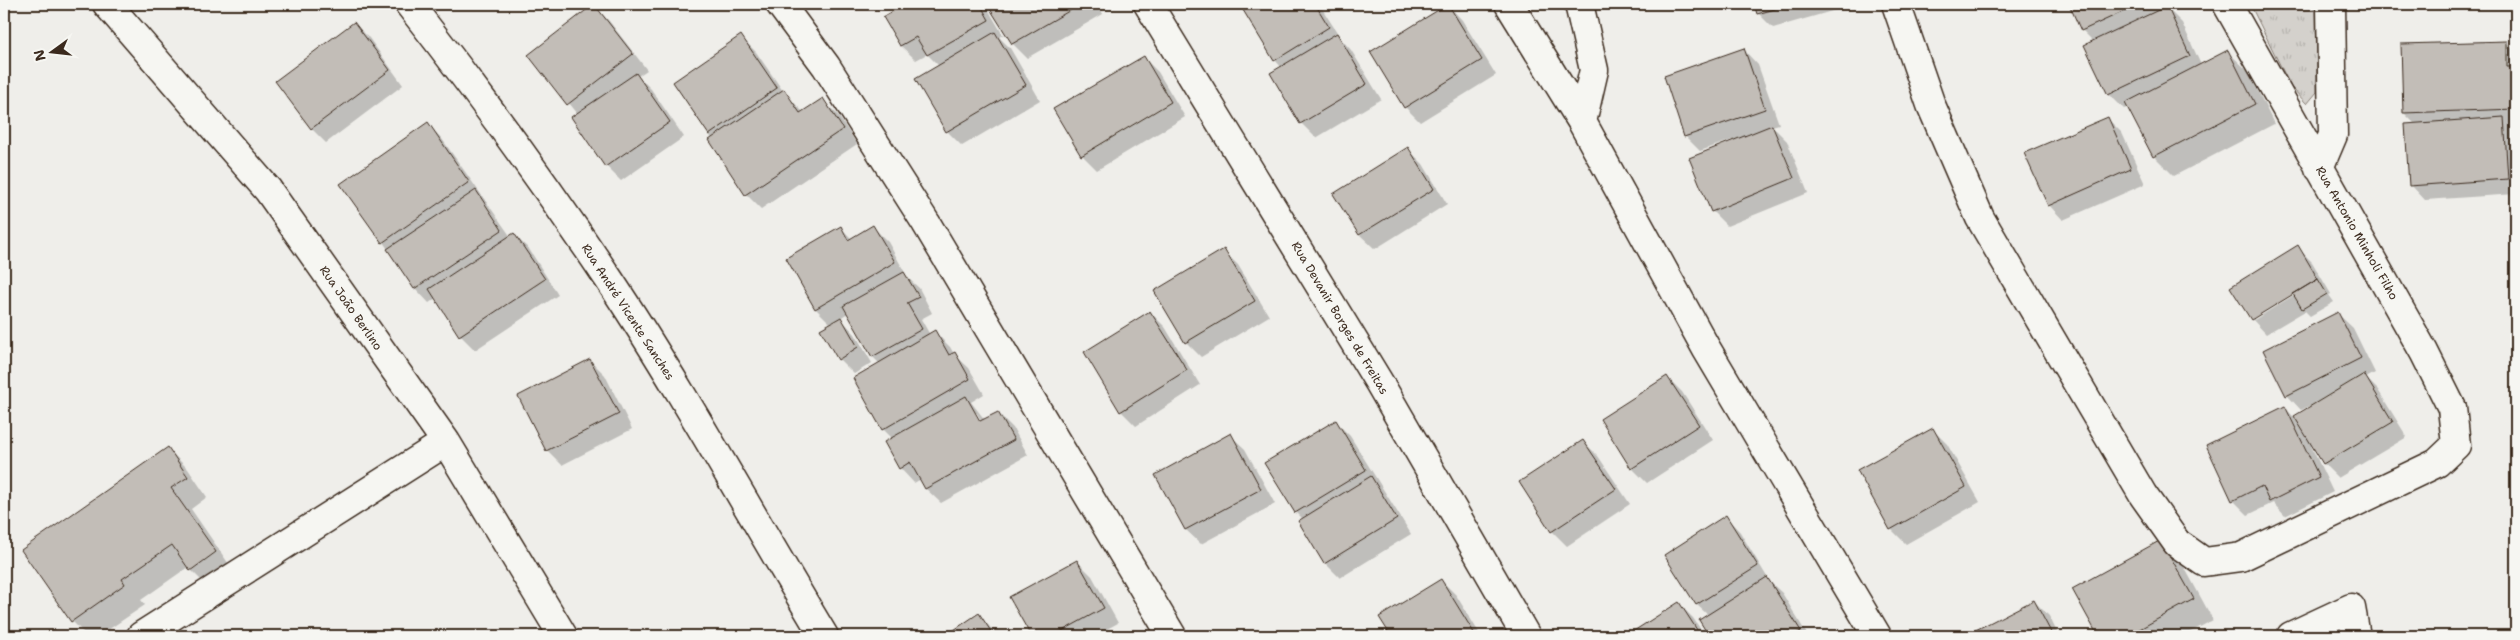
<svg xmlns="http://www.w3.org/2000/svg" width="2520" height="640" viewBox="0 0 2520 640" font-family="'Shantell Sans',sans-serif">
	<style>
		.grass { fill: url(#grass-tufts); stroke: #887e75 }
		.shadow { fill: #0003; fill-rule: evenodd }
		.building { fill: #c2bdb7; stroke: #3b2a1e }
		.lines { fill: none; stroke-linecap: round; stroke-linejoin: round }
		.street-casing { stroke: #3b2a1e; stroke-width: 31 }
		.street { stroke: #f6f6f2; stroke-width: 28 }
		.labels { text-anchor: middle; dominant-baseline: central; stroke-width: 4; stroke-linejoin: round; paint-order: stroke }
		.street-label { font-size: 12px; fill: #3b2a1e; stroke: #f6f6f2 }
	</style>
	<defs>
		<pattern id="grass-tufts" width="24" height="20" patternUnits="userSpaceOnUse" patternTransform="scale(1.25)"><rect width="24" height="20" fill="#d4d1cc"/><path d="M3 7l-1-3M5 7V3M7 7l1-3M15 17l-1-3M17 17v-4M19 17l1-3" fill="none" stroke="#b7b4af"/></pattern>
	</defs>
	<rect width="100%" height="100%" fill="#efeeea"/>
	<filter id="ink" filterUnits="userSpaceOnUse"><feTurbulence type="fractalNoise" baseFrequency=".02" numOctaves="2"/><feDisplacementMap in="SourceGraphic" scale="10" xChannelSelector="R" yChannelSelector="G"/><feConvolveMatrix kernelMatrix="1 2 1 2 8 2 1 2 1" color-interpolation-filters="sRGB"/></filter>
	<g filter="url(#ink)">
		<!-- grass -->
		<path class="grass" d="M2250 4H2316L2317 92 2307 104 2291 87Z"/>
		<!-- shadow -->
		<path class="shadow" d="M906 4H985L1003 35 999 37 1010 48 1040 100 962 146 947 131 939 66 927 54 916 60 901 46 884 17Z
			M989 4H1098L1103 14 1027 58 1013 44Z
			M1245 4H1319L1342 40 1351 50 1381 99 1316 138 1301 123 1282 68 1275 60 1249 8Z
			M1756 4H1853V5L1773 28 1758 13Z
			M2070 4H2177L2178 7 2170 11 2182 23 2201 65 2227 51 2248 71 2274 124 2174 176 2154 156 2129 107 2124 109 2109 94 2086 46 2094 42 2082 30Z
			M1448 5 1462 20 1496 75 1420 122 1405 107Z
			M594 6 609 21 647 70 638 76 651 89 684 137 621 181 606 166 578 114 530 55Z
			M354 23 369 38 403 85 326 143 312 129 276 81Z
			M741 37 756 52 783 91 803 112 822 100 837 114 857 144 761 209 746 194 709 134Z
			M2506 42 2516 52V124H2509L2516 131V194L2425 200 2411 185 2416 125 2404 113Z
			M1744 50 1758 65 1779 124 1772 126 1787 141 1808 193 1727 226 1712 211 1732 140 1700 151 1685 136Z
			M1144 58 1158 72 1185 117 1097 170 1082 155Z
			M2107 118 2122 133 2145 184 2063 220 2049 205Z
			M428 124 442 139 511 237 514 235 529 249 558 295 475 350 460 335 436 298 429 303 415 288 383 242Z
			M1408 149 1423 164 1447 204 1375 249 1360 235 1335 194Z
			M873 227 888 242 908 278 919 288 932 313 921 319 930 335 935 332 950 347 954 354 969 368 984 394 971 402 985 420 998 413 1013 428 1028 455 941 503 926 489 921 479 914 483 900 468 892 438 883 429 880 364 873 357 848 313 840 318 855 334 872 363 854 374 839 359 831 324 816 309 841 228 852 239ZM974 413H977L984 426 982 427Z
			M2297 247 2312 262 2331 294 2329 295 2334 302 2310 316 2305 311 2266 334 2252 319ZM2297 290 2299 292 2254 320V317Z
			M1224 251 1238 265 1269 316 1201 357 1186 342 1156 292Z
			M1150 312 1165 327 1200 385 1136 426 1121 411Z
			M2338 314 2353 328 2375 373 2366 378 2378 390 2407 437 2338 478 2324 464 2313 445 2311 446 2333 492 2285 516 2273 503 2248 515 2233 500 2285 408 2294 417 2310 408 2309 406 2301 410 2287 395Z
			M590 360 605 375 632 429 562 465 547 450Z
			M1667 377 1682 392 1713 440 1647 483 1632 468Z
			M1335 421 1350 436 1411 534 1340 578 1325 563 1303 519 1296 512Z
			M1933 430 1947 444 1980 502 1906 544 1891 529 1859 471Z
			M1230 435 1245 449 1275 504 1201 544 1186 530 1156 475Z
			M1583 441 1598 456 1630 504 1567 546 1552 531 1521 483Z
			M168 449 188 469 207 497 191 509 235 573 211 590 188 567 141 600 145 605 99 636H87L72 621Z
			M1726 517 1740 532 1770 582 1782 593 1808 636H1711L1701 620 1708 615 1697 605 1666 556Z
			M2161 541 2181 561 2213 620 2183 636H2099L2074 590Z
			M1077 561 1092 576 1118 623 1094 636H1032L1011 597Z
			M1441 580 1456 595 1481 636H1392L1381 617Z
			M2034 601 2049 616 2059 636H1966Z
			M1678 603 1693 618 1705 636H1628Z
			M979 615 998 636H947Z
			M1109 632 1113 636H1103Z"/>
		<!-- building -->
		<path class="building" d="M594 4 633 54 567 105 528 55Z
			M905 4H980L989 20 927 55 916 37 900 46 883 17Z
			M987 4H1081L1012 44Z
			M1254 4H1315L1329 27 1274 61 1243 10Z
			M1448 4 1482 60 1404 108 1370 52Z
			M1754 4H1793L1757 14Z
			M2069 4H2140L2081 31Z
			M2167 6 2190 56 2108 95 2084 45Z
			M354 22 390 70 311 129 275 81Z
			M995 32 1026 85 946 132 915 79Z
			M1337 33 1367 84 1300 124 1270 73Z
			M741 35 777 88 709 135 673 82Z
			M2507 41V67H2516V109L2403 113 2401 44Z
			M1744 48 1765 109 1684 137 1664 76Z
			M2228 50 2255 104 2153 157 2125 103Z
			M1144 56 1171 102 1081 156 1053 109Z
			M636 73 670 122 605 167 571 117Z
			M784 89 800 113 823 98 843 129 745 195 709 140Z
			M2108 117 2131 169 2048 206 2024 153Z
			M2504 117 2508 179 2409 186 2405 124Z
			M428 122 469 182 382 243 340 184Z
			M1772 125 1794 178 1711 212 1689 158Z
			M1408 147 1434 189 1359 235 1333 194Z
			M476 190 502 230 414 289 387 249Z
			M873 225 895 262 815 309 786 258 841 226 848 240Z
			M514 233 545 279 459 336 429 289Z
			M2298 245 2318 279 2251 320 2230 287Z
			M1224 249 1255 301 1185 343 1154 291Z
			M904 272 919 297 907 303 922 329 872 357 843 306Z
			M2318 279 2327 294 2302 309 2293 294Z
			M1150 311 1187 370 1120 412 1084 352Z
			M2338 312 2361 358 2286 396 2263 350Z
			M841 317 858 347 838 360 820 329Z
			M935 330 949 355 955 352 970 379 882 430 853 378Z
			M590 359 619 414 546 451 518 396Z
			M2364 374 2393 422 2323 464 2294 416Z
			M1667 376 1699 425 1631 469 1600 419Z
			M966 396 980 421 998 412 1014 440 925 489 910 462 899 469 884 442Z
			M2285 406 2319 477 2269 502 2262 486 2232 501 2206 445Z
			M1336 420 1366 470 1295 513 1264 463Z
			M1933 428 1966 487 1890 530 1857 470Z
			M1231 433 1261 489 1185 530 1155 475Z
			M1583 440 1616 489 1551 532 1519 482Z
			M168 447 188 477 171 488 216 552 190 571 172 545 122 579 125 584 71 622 21 550Z
			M1371 476 1397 519 1324 564 1298 521Z
			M1726 515 1758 566 1696 605 1664 555Z
			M2161 540 2194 599 2127 636H2098L2072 589Z
			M1077 560 1104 608 1053 636H1031L1009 597Z
			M1767 577 1801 631 1792 636H1709L1699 620Z
			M1441 579 1476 636H1391L1379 617Z
			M2034 600 2053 636H1964Z
			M1679 602 1701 636H1626Z
			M979 613 994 636H945Z"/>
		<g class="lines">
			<!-- street casing -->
			<g class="street-casing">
				<path id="street" d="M107 4 268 190 446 442 563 636
					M409 4C478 92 545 184 608 278 685 394 752 517 824 636
					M780 4 826 66 926 223 1172 636
					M1148 4 1380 384 1526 636
					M1509 4 1582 122 1706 348 1877 636
					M1579 4 1594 70 1582 122
					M1896 4 1931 105 1980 218 2143 495 2177 543 2204 562 2241 557 2437 463 2456 445 2452 408 2424 352 2227 4
					M2319 168 2333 135 2331 4
					M141 636 446 442
					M2291 636 2351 608 2356 636"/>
			</g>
			<!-- street -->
			<use href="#street" class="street"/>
		</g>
	</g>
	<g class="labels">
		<!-- street labels -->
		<g class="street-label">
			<text transform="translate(2357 233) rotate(60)">Rua Antonio Minholi Filho</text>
			<text transform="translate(351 308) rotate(55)">Rua João Berlino</text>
			<text transform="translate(628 312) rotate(57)">Rua André Vicente Sanches</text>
			<text transform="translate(1340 318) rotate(59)">Rua Devanir Borges de Freitas</text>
		</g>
	</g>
	<!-- margin -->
	<rect width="2520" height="640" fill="none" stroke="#f6f6f2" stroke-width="20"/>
	<rect x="10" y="10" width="2500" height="620" fill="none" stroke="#3b2a1e" stroke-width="2" filter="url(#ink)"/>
	<!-- north arrow -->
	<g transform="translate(52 52) rotate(255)" stroke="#f6f6f2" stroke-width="4" paint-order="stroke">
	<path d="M0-4L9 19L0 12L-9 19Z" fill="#3b2a1e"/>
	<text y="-8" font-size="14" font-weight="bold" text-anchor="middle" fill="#3b2a1e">N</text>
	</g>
</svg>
